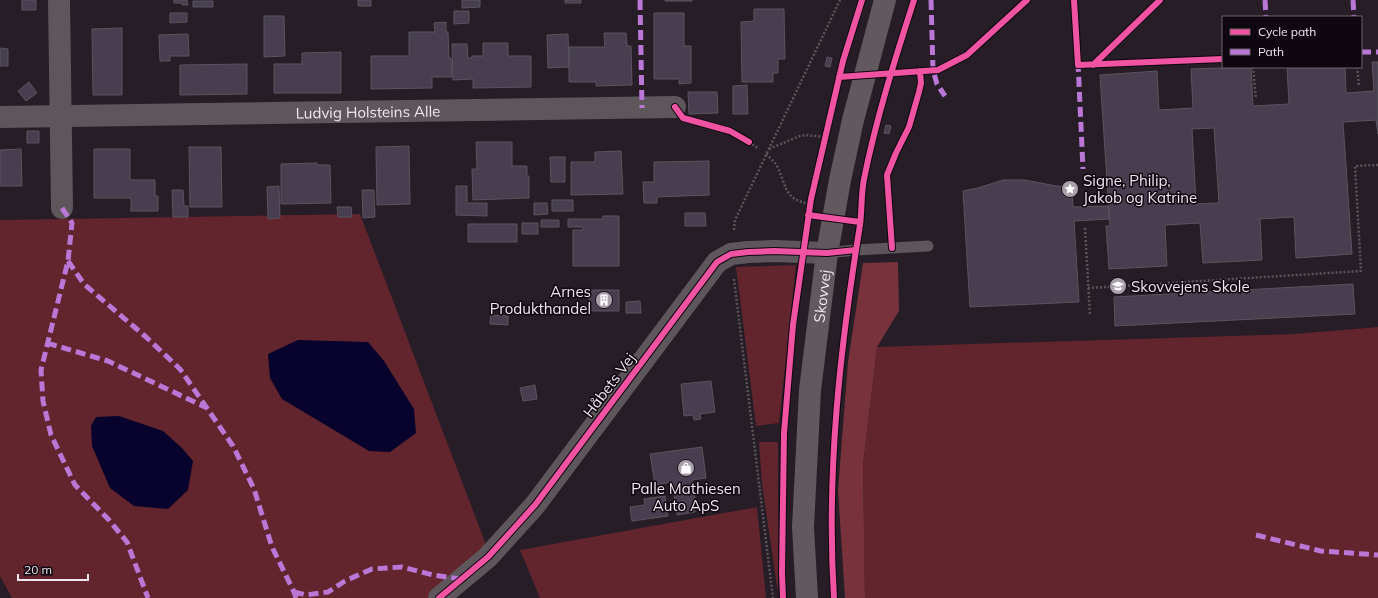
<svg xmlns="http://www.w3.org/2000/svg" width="1378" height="598" viewBox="0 0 1378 598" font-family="Mulish,sans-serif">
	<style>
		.green { fill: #62242d }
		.forest { fill: #78323b }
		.water { fill: #07032c }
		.building { fill: #473e4f; stroke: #5a545e; fill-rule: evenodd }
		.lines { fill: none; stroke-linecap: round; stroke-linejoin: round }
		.path { stroke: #5b555a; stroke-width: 2.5; stroke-dasharray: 2 2; stroke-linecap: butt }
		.lane { stroke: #5d575b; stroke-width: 11 }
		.street { stroke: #5d575b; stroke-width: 22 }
		.secondary { stroke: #61595e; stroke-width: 22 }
		.quiet { stroke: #ba77d6; stroke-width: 5; stroke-dasharray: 10 5; stroke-linecap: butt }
		.cycleway-casing { stroke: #0e070f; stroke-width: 8 }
		.cycleway { stroke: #f153a3; stroke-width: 6 }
		.labels { text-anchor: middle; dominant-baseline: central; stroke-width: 3; stroke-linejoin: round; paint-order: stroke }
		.street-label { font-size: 15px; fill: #f0e5f1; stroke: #0e070f }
		.poi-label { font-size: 15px; fill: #f0e5f1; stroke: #0e070f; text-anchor: start }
	</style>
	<rect width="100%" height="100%" fill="#261d27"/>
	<!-- green -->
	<path class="green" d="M360 214 488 550 430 598H12L0 576V220Z
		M796 265 779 423 756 426 736 267Z
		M1378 327V598H865L863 465 877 347 1295 334Z
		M759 442H778V593L762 484Z
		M757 507 766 598H540L520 550Z"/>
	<!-- forest -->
	<path class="forest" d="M898 262 899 311 877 347 863 465 865 598H845L838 490 848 362 863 263Z"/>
	<!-- water -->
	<path class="water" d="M298 340 368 342 384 361 414 409 416 433 390 452 369 451 282 399 270 378 268 354Z
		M119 416 163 431 182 448 193 461 188 490 168 509 134 506 110 488 92 446 91 426 96 417Z"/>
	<!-- building -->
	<path class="building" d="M22 0H36V10H22Z
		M174 0H187L188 5H182V3H174Z
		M358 0H371V6H358Z
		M462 0H480V7L462 8Z
		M565 0H581V3H565Z
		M665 0H692V1H665Z
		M193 1H213V7H193Z
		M754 9H784L785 59H778V73H773V82H742L741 22 754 21Z
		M454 11H469V23L454 24Z
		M170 13H187V22L170 23Z
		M654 13H684V46H691V83L679 84V79H654Z
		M264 16H284L285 56 264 57Z
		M446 22V32H448L449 58H451L452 77H432V88L371 89V56H409V32H435L434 23Z
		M122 28V95H93L92 29Z
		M604 33H626L627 46H631L632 85 596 86V82H569V47H605Z
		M188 34 189 56H170V61H160L159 35Z
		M568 34 569 67 548 68 547 35Z
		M483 43H508V56H531V87L473 88V79L453 80 452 44H467L468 58H472V56H483Z
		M0 48 8 49V66H0Z
		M341 52V93H274V64H302V53Z
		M827 57 832 58 830 67 825 66Z
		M1372 62H1378V134L1376 120 1343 122 1352 254 1296 258 1294 217 1260 219 1262 260 1203 263 1200 223 1165 225 1167 266 1109 269 1106 226H1110L1100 75 1157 71 1159 110 1193 108 1191 69 1251 67 1253 106 1289 104 1287 67H1345L1346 93 1374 91ZM1214 128 1219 203 1196 204 1192 129Z
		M247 64V94L180 95V65Z
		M29 82 37 93 26 101 18 91Z
		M747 85 748 114H733V86Z
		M688 92H717L718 113 689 114Z
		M886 125 891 126 889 134 884 133Z
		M27 131H39V143H27Z
		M476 142H512V166H527V176H529V198L473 200 472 169H477Z
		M409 146 410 204 377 205 376 147Z
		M189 147H221L222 207H190Z
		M21 149 22 186H0V150Z
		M94 149H130V180H155V196H158V211H131V198H94Z
		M621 151 623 194 571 195V162H595V152Z
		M550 157H565V182H551Z
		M709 161V195L657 197V203H644L643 182H654V162Z
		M317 163V165H330L331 203 281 204V164Z
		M1003 180H1025L1056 186 1072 187 1073 207 1108 206 1109 219 1074 221 1079 302 970 307 963 191 978 188Z
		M279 186 280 218 268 219 267 187Z
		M456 186H467V203H487V216L456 215Z
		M172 190H183L184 206H188V217H173Z
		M362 190H374L375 217 363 218Z
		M552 200H573V211H552Z
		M534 203H547L548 214 534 215Z
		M337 207H351L352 217H338Z
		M685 213H705L706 226H685Z
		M603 216H619V266H573V230H583V227H568V219H603Z
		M541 220H559V227H541Z
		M522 223H538V234H522Z
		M468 224H517V242H468Z
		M1353 284 1355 314 1115 326 1114 297Z
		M589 290H619V311H589Z
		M640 301 641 313H626V302Z
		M491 315 508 316V325L490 324Z
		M711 381 715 412 700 414 701 419 694 420 693 415 684 416 681 384Z
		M535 385 537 399 523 401 520 388Z
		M702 447 706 478 692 480 696 504H694L695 512 677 515 672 482 655 485 650 454Z
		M665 496 668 516 632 521 630 507 645 505 644 499Z"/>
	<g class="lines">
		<!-- path -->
		<path class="path" d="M1253 67 1256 99
			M1357 67 1359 86
			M749 142 759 149
			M769 149 800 136 806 135 825 137
			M766 154C770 158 775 162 777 166 787 186 783 199 810 204
			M1085 228 1090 315
			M734 230 735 220 840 0
			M734 279 773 598
			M1088 288 1361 271 1355 166 1378 165"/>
		<!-- lane -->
		<path class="lane" d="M827 253 856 250 928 246"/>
		<!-- street -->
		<g class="street">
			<path d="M59 0 62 208"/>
			<path id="s1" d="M0 117 675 107"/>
			<path d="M439 598 488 557 535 505 717 262 731 254 748 252 774 251 827 253"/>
		</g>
		<!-- secondary -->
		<path class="secondary" id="s2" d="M807 598 803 527 810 390 827 253 840 180 853 120 885 0"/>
		<!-- quiet -->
		<path class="quiet" d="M640 0 642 108
			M931 0 933 70 937 84 945 96
			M1265 0 1266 17
			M1353 0 1354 17
			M1361 52H1378
			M1078 62 1083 169
			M62 208 72 223 68 261 41 370 43 401 51 435 75 485 109 520 127 542 148 598
			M68 261 84 284 146 337 180 369 233 446 254 489 272 547 294 592 296 598
			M47 343 108 361 205 407
			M1256 535 1321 551 1378 555
			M294 592 306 595 328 592 345 581 372 569 402 567 433 575 461 579"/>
		<!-- cycleway casing -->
		<g class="cycleway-casing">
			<path id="cycleway" d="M1074 0 1078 65 1223 59
				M1093 65 1160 0
				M839 77 938 70 967 55 1027 0
				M675 107 683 118 730 131 749 142
				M808 215 860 222
				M892 248 887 175 896 153 909 127 919 92 921 83 920 71
				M439 598 488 557 535 505 717 262 731 254 748 252 774 251 827 253 856 250
				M783 598 782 573 784 433 793 325 811 199 843 61 862 0
				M834 598C826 473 840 348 860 225 862 210 861 194 864 179 876 119 895 59 914 0"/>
		</g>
		<!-- cycleway -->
		<use href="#cycleway" class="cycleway"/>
	</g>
	<!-- icons -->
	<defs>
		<g id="sight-disc" transform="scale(0.9)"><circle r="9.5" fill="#a99faa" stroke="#0e070f"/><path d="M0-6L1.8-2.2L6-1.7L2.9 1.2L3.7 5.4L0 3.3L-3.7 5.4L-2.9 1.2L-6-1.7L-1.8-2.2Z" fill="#fff"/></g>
		<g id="school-disc" transform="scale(0.9)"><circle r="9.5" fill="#a99faa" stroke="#0e070f"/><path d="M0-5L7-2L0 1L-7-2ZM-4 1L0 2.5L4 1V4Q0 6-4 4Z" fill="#fff"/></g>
		<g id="building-disc" transform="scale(0.9)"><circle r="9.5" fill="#a99faa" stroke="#0e070f"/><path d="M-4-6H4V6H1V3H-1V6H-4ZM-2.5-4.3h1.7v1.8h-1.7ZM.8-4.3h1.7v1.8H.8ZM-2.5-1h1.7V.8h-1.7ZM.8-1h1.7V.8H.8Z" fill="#fff"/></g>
		<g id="shop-disc" transform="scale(0.9)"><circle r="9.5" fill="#a99faa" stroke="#0e070f"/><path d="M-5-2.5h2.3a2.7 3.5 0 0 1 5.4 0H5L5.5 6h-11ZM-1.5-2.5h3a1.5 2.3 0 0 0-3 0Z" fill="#fff"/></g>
	</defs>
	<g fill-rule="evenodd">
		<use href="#sight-disc" x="1070" y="189"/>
		<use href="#school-disc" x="1118" y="286"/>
		<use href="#building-disc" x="604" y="300"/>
		<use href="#shop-disc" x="686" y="468"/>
	</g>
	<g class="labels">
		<!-- street labels -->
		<g class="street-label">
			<text stroke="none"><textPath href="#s1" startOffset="368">Ludvig Holsteins Alle</textPath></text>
			<text stroke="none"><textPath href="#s2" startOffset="303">Skovvej</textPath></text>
			<text transform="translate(609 385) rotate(-53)">Håbets Vej</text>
		</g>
		<!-- poi labels -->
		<g class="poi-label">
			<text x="1083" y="180">Signe, Philip,<tspan x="1083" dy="17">Jakob og Katrine</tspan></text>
			<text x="1131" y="286">Skovvejens Skole</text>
			<text x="591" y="291" text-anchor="end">Arnes<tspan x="591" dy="17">Produkthandel</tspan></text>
			<text x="686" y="488" text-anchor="middle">Palle Mathiesen<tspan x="686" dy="17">Auto ApS</tspan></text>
		</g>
	</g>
	<!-- legend -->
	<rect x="1222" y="16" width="140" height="52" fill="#0e070f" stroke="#686069"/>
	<rect x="1230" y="29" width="20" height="6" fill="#f153a3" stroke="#686069"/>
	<text x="1258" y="36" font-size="12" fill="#f0e5f1">Cycle path</text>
	<rect x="1230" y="49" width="20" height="6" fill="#ba77d6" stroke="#686069"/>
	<text x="1258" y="56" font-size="12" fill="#f0e5f1">Path</text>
	<!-- scale -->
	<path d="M18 574v6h70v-6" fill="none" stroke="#f0e5f1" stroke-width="2"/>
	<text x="24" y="574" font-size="12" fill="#f0e5f1" stroke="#0e070f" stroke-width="3" paint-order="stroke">20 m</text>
</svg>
